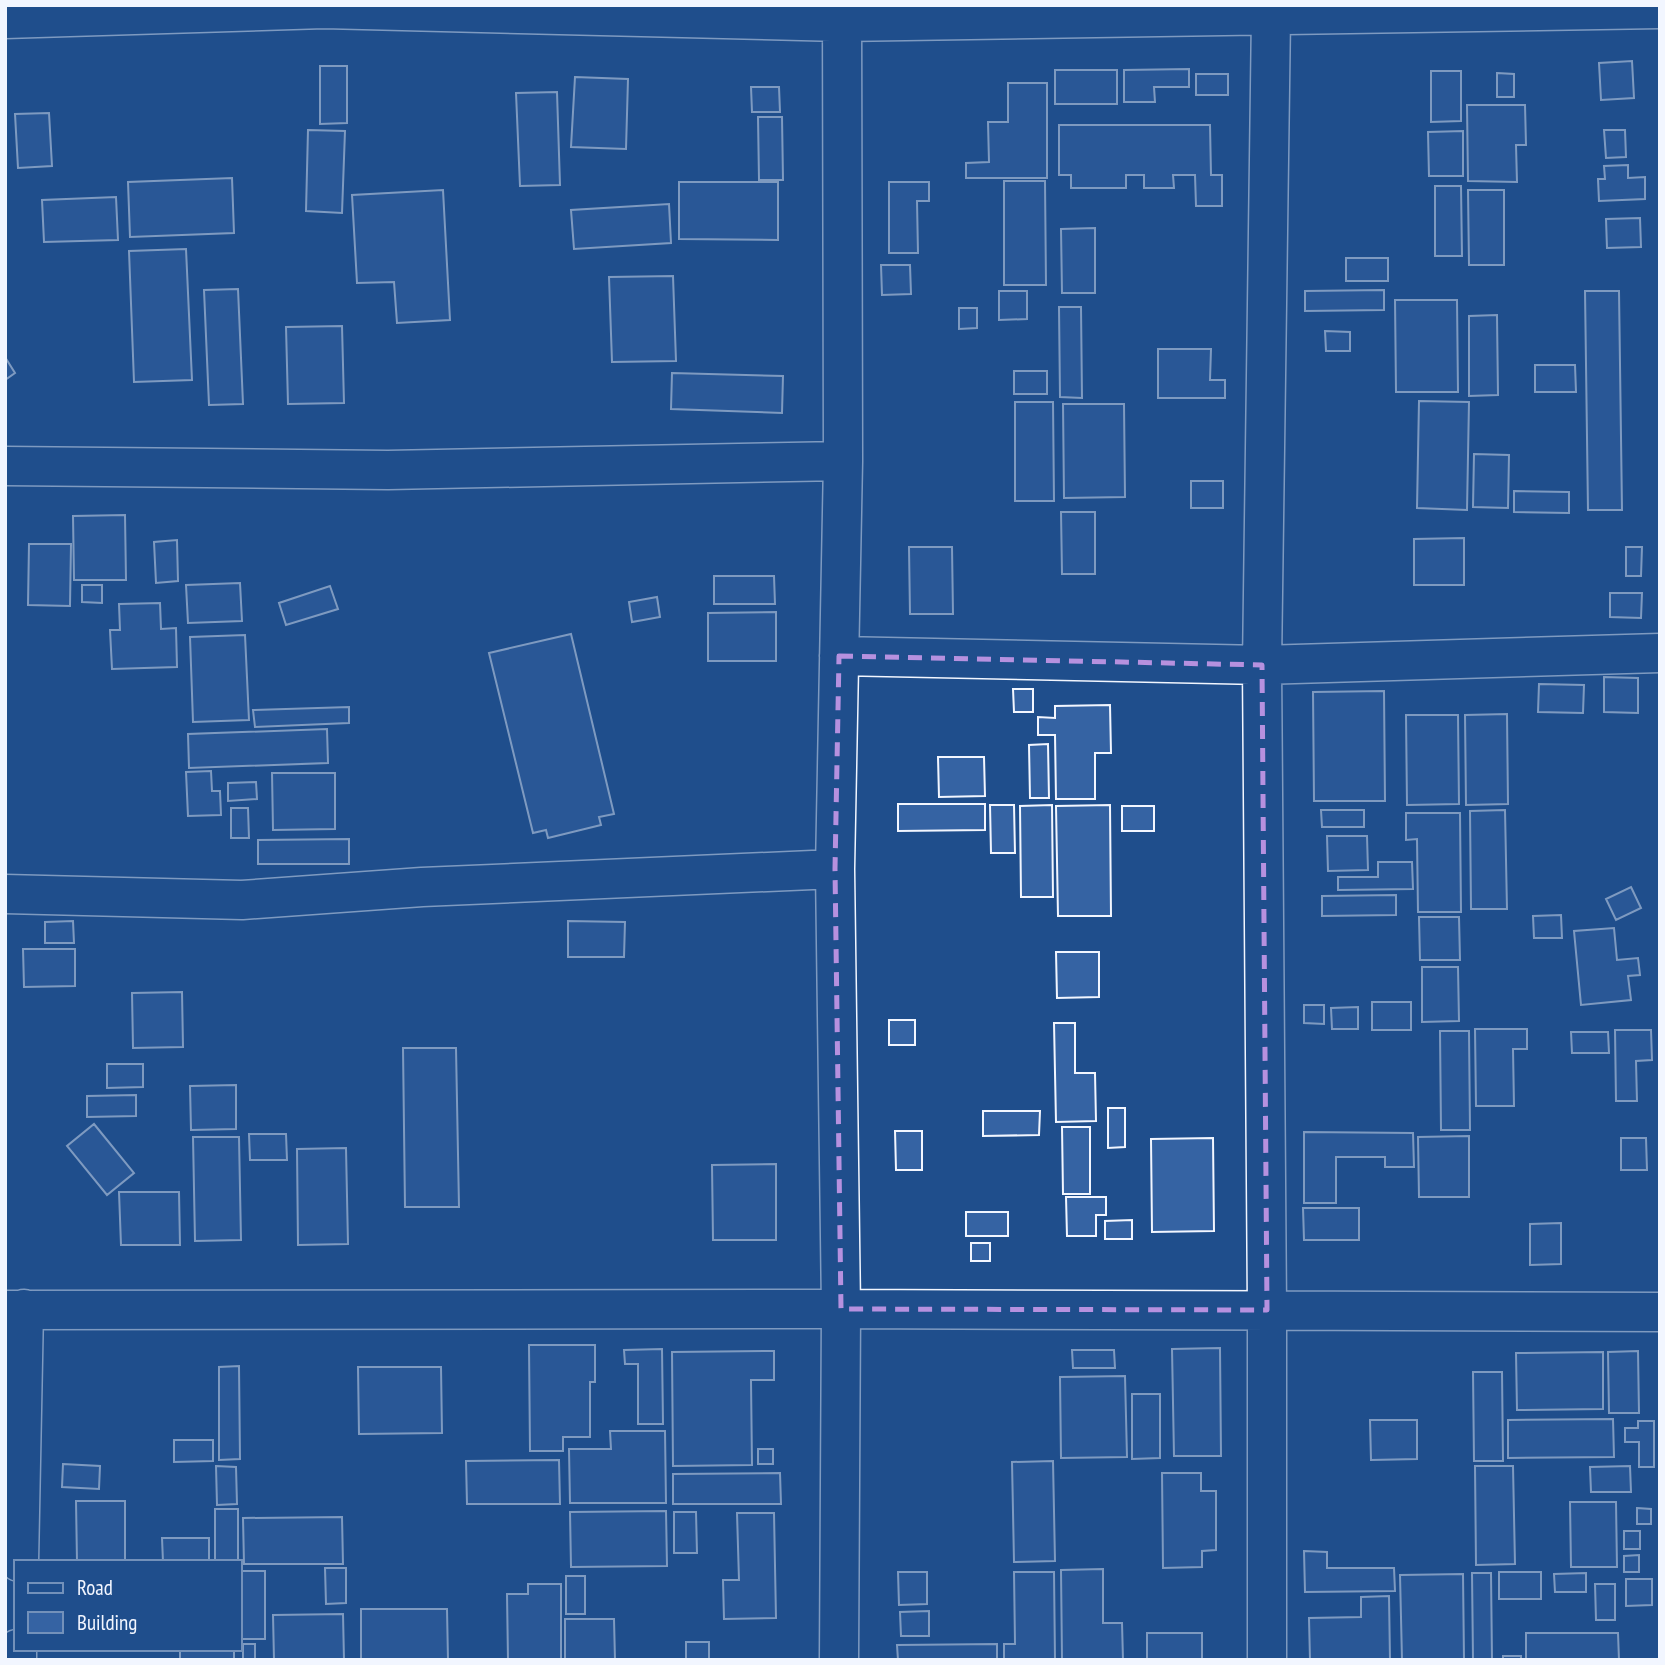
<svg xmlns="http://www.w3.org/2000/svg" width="1665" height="1665" viewBox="0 0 1665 1665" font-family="'PT Sans Narrow',sans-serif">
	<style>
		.building { fill: #3563a3; stroke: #f2f6ff; stroke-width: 2 }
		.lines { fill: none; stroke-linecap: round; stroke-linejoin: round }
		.minor-casing { stroke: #f2f6ff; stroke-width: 41 }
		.minor { stroke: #1f4e8c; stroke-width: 38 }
		.marked { fill: none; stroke: #b691df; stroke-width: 5; stroke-dasharray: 14 9; stroke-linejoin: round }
	</style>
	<rect width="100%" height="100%" fill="#1f4e8c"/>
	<!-- building -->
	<path class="building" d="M1632 61 1634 98 1601 100 1599 63Z
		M320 66H347V123L320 124Z
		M1189 69V87H1154L1155 102H1124V70Z
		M1055 70H1117V104H1055Z
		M1431 71H1461V121L1431 122Z
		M1497 73 1514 74V97H1497Z
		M1196 74H1228V95H1196Z
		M575 77 628 79 626 149 571 147Z
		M1008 83H1047V178H966V163L989 162 988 122H1008Z
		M751 87H779L780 112H752Z
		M557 92 560 185 520 186 516 93Z
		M1467 105H1525L1526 145H1516L1517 182 1468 181Z
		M49 113 52 166 18 168 15 114Z
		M758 117H782L783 180H759Z
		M1059 125H1210L1211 175H1222V206H1196L1195 175H1173L1174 188H1144V175H1126V188H1071V175H1059Z
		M308 130 345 131 342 213 306 211Z
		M1604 130H1625L1626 157 1606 158Z
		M1463 131V176H1429L1428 132Z
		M1628 165V178L1645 177V199L1599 201 1598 179H1605L1604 166Z
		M232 178 234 233 130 237 128 182Z
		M1004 181H1045L1046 285H1004Z
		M679 182H778V240L679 239Z
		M889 182H929V201H917L918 253H889Z
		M1435 186H1461L1462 256H1435Z
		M443 190 450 320 397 323 394 282 357 283 352 195Z
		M1468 190H1504V265H1469Z
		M116 197 118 240 44 242 42 200Z
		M669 204 671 243 574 249 571 210Z
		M1640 218 1641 247 1607 248 1606 219Z
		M1095 228V293H1062L1061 229Z
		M186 249 192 380 134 382 129 251Z
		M1346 258H1388V281H1346Z
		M881 265H910L911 294 882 295Z
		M673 276 676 361 612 362 609 277Z
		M238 289 243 404 209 405 204 290Z
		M1384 290V310L1305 311V291Z
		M999 291H1027V319L999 320Z
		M1585 291H1619L1622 510H1588Z
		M1395 300H1457L1458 392H1396Z
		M1059 307H1081L1082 398 1060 397Z
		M959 308H977V328L959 329Z
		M1497 315 1498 395 1469 396V316Z
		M342 326 344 403 288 404 286 327Z
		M1325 331 1350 332V351H1326Z
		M1158 349H1211L1210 380H1225V398H1158Z
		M5 357 15 373 5 380Z
		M1535 365H1575L1576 392H1535Z
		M1014 371H1047V394H1014Z
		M672 373 783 376 782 413 671 409Z
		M1419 401 1469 402 1467 510 1417 508Z
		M1015 402H1053L1054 501H1015Z
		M1063 404H1124L1125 497 1064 498Z
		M1474 454 1509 455 1508 508 1473 507Z
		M1191 481H1223V508H1191Z
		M1514 491 1569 492V513L1514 512Z
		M1061 512H1095V574H1062Z
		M125 515 126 580H74L73 516Z
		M1464 538V585H1414V539Z
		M177 540 178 581 156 583 154 542Z
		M29 544H71L70 606 28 605Z
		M909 547H952L953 614H910Z
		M1626 547H1642L1641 576H1626Z
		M714 576H774L775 604H714Z
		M240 583 242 621 188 623 186 585Z
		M82 585H102V603L82 602Z
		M330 586 338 609 286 625 279 603Z
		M1610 593H1642L1641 618 1610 617Z
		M657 597 660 617 632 622 629 602Z
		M160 603 161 629 176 628 177 667 112 669 110 630H120L119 604Z
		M776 612V661H708V613Z
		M571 634 614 814 599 817 601 825 548 838 546 830 533 833 489 653Z
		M245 635 249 720 193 722 190 637Z
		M1604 677 1638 678V713L1604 712Z
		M1539 684 1584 685 1583 713 1538 712Z
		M1013 689H1033V712H1014Z
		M1384 691 1385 801H1314L1313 692Z
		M1110 705 1111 753H1095V799H1056L1055 735H1038V717L1055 718V706Z
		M349 707V723L255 727 253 710Z
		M1507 714 1508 804 1466 805 1465 715Z
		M1406 715H1458L1459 804 1407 805Z
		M327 729 328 763 189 768 188 734Z
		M1048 744 1049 798H1030L1029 745Z
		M938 757H984L985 796 939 797Z
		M211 771 212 791H220L221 815 188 816 186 772Z
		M272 773H335V829L273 830Z
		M256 782 257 799 228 801V783Z
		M898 804H985V830L898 831Z
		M990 805H1014L1015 853H991Z
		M1052 805 1053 897H1021L1020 806Z
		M1110 805 1111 916H1058L1056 806Z
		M1122 806H1154V831H1122Z
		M231 808H248L249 838H231Z
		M1321 810H1364V827H1322Z
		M1505 810 1507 909H1471L1470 811Z
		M1406 813H1460L1461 912H1418L1417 839 1406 840Z
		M1327 836H1367L1368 870 1328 871Z
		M349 839V864H258V840Z
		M1378 862H1412L1413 889 1338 890V877H1378Z
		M1631 887 1641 908 1616 920 1606 899Z
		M1396 895V915L1322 916V896Z
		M1561 915 1562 938H1534L1533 916Z
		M1419 917H1459L1460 960H1420Z
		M73 921 74 943H45V922Z
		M568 921 625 922 624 957H568Z
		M1614 928 1617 960 1638 958 1640 975 1628 976 1631 1000 1581 1005 1574 931Z
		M23 949H75V986L24 987Z
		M1056 952H1099V997L1057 998Z
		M1422 967H1458L1459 1021 1422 1022Z
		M182 992 183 1047 133 1048 132 993Z
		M1372 1002H1411V1030H1372Z
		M1304 1005H1324V1024L1304 1023Z
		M1358 1007V1029H1332L1331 1008Z
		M889 1020H915V1045H889Z
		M1054 1023H1075V1073H1095L1096 1121 1056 1122Z
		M1475 1029H1527V1049H1513L1514 1106H1476Z
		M1615 1030H1651L1652 1060 1636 1061 1637 1101H1616Z
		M1440 1031H1469L1470 1130H1441Z
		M1571 1032H1608L1609 1053H1572Z
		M403 1048H456L459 1207H405Z
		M107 1064H143V1087L107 1088Z
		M236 1085V1129L191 1130 190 1086Z
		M136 1095V1116L87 1117V1096Z
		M1108 1108H1125V1147L1108 1148Z
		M983 1111H1040L1039 1135 983 1136Z
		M94 1124 134 1173 107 1195 67 1146Z
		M1062 1127H1090V1194H1063Z
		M895 1131H922V1170H896Z
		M1304 1132 1413 1133 1414 1167H1385V1157H1336V1203H1304Z
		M249 1134H286L287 1160H250Z
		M1469 1136V1197H1419L1418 1137Z
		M193 1137H239L241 1240 195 1241Z
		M1213 1138 1214 1231 1152 1232 1151 1139Z
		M1621 1138H1646L1647 1170H1621Z
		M346 1148 348 1244 298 1245 297 1149Z
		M776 1164V1240H713L712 1165Z
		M119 1192H179L180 1245H121Z
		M1066 1197H1106V1215H1096V1236H1067Z
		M1303 1208H1359V1240H1304Z
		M966 1212H1008V1236H966Z
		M1132 1220V1239H1105V1221Z
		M1561 1223V1264L1530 1265V1224Z
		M971 1243H990V1261H971Z
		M529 1345H595V1382H590V1437H563V1451H530Z
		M1220 1348 1221 1456H1174L1172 1349Z
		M662 1349 663 1424H638V1364H625L624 1350Z
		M1072 1350H1114L1115 1368H1073Z
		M774 1351V1380H751L752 1465 673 1466 672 1352Z
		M1638 1351 1639 1413H1609L1608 1352Z
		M1603 1352V1409L1517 1410 1516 1353Z
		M239 1366 240 1459 219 1460V1367Z
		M358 1367H441L442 1433 359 1434Z
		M1473 1372H1502L1503 1461H1474Z
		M1125 1376 1127 1457 1061 1458 1060 1377Z
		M1132 1394H1160V1458L1132 1459Z
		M1613 1419 1614 1457 1508 1458V1420Z
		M1370 1420H1417V1459L1371 1460Z
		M1638 1421H1654V1467H1639V1442H1625V1428H1638Z
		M610 1431H665L666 1503H570L569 1449H611Z
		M174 1440H213V1461L174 1462Z
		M758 1449H773V1464H758Z
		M559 1460 560 1504H467L466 1461Z
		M1053 1461 1055 1561 1014 1562 1012 1462Z
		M63 1464 100 1466 99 1489 62 1487Z
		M216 1466 236 1467 237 1504 217 1505Z
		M1475 1466H1513L1515 1564 1476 1565Z
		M1630 1466 1631 1492H1591L1590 1467Z
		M780 1473 781 1504H673V1474Z
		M1162 1473H1201V1491H1216V1550L1202 1551V1567L1163 1568Z
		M76 1501H125V1561L77 1562Z
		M1570 1502H1616L1617 1567H1571Z
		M1637 1508 1651 1509V1524H1637Z
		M215 1509H238V1562H215Z
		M666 1511 667 1566 571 1567 570 1512Z
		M674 1512H696L697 1553H674Z
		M737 1513H774L776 1618 724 1619 723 1580H739Z
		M342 1517 343 1564H244L243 1518Z
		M1624 1531H1640V1549H1624Z
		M162 1538H209V1562H163Z
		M1304 1551 1327 1552V1568H1394L1395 1591 1305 1592Z
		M1639 1555V1572H1624V1556Z
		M325 1568H346V1603L326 1604Z
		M1103 1569V1623H1122L1123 1660H1062L1061 1570Z
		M241 1571H265V1639H242Z
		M898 1572H927V1604L899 1605Z
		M1014 1572H1054L1055 1660H1004V1644H1015Z
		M1499 1572H1541V1599H1499Z
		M1472 1573H1491L1492 1660H1473Z
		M1586 1573V1592H1555L1554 1574Z
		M1463 1574 1464 1660H1402L1400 1575Z
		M566 1576H585V1614H566Z
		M1626 1579H1652V1605L1626 1606Z
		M528 1584H561V1660H508L507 1594H528Z
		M1595 1584H1615V1620H1596Z
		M1389 1596 1390 1660H1310L1309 1618 1361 1617V1597Z
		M361 1609H447L448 1660H361Z
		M929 1611V1636H901L900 1612Z
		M343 1614 344 1660H274L273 1615Z
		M565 1619H614L615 1660H565Z
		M1147 1633H1202V1660H1147Z
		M1526 1633H1618L1619 1660H1526Z
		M686 1642H709V1660H686Z
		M243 1644H255V1660H243Z
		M997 1644V1660H898L897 1645Z
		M180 1649H234V1660H180Z
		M1503 1656H1521V1660H1503Z"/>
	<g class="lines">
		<!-- minor casing -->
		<g class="minor-casing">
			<path id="minor" d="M5 19 324 9 841 22 1660 9
				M5 466 388 470 843 461
				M839 656 1262 665 1660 653
				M5 894 242 900 422 887 835 869
				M5 1310 841 1309 1660 1312
				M19 1562 24 1309
				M17 1660V1649
				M839 1660 841 1309 835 869 843 461 842 5
				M1267 1660V1310L1262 665 1271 15"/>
		</g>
		<!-- minor -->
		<use href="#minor" class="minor"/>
	</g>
	<!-- marked area -->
	<path d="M0 0H1665V1665H0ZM839 656 1262 665 1267 1310 841 1309 835 869Z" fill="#1f4e8c" fill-opacity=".55" fill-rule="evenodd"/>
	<path class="marked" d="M839 656 1262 665 1267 1310 841 1309 835 869Z"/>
	<!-- border -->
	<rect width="1665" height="1665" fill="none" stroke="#f2f6ff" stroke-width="14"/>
	<!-- legend -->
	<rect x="14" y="1560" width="228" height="91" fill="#1f4e8c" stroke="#7391ba" stroke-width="2"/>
	<rect x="28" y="1583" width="35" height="10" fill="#1f4e8c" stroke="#7391ba" stroke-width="2"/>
	<text x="77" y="1595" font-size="21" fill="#f2f6ff">Road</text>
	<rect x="28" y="1612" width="35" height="21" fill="#3563a3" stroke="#7391ba" stroke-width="2"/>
	<text x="77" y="1630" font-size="21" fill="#f2f6ff">Building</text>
</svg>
